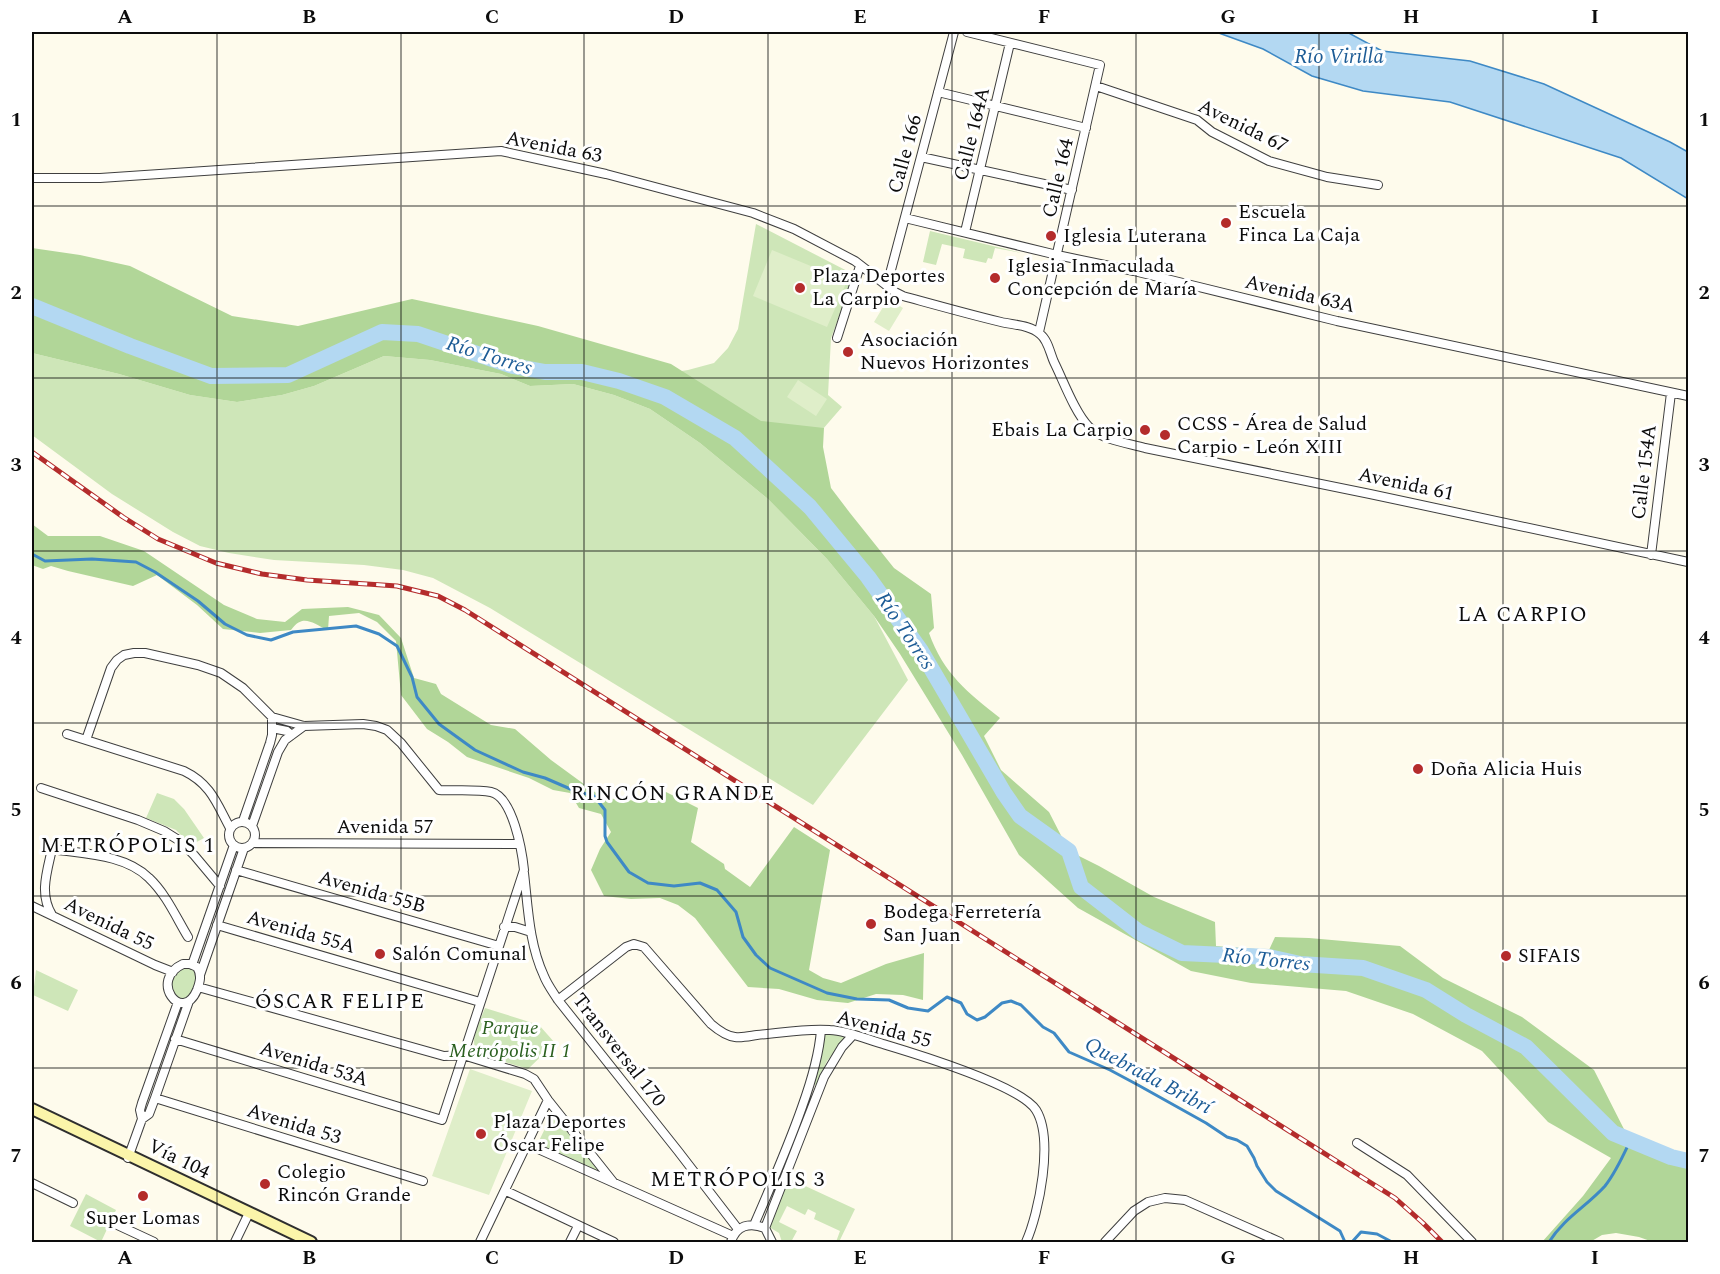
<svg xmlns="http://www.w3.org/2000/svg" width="1720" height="1274" viewBox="0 0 1720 1274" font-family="Spectral,serif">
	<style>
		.green { fill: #cee6b8 }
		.forest { fill: #b1d698 }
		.pitch { fill: #dfeec9 }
		.water { fill: #b3d8f2; stroke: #3e89c5; stroke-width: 1.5 }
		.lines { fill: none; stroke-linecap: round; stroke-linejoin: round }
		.stream { stroke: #3e89c5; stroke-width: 3 }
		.river { stroke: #b3d8f2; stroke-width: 16 }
		.minor-casing { stroke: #3f3f3f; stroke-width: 10 }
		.secondary-casing { stroke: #2e2e2e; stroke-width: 14 }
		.minor { stroke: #fff; stroke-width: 8 }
		.secondary { stroke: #fbf5aa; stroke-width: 10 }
		.rail-casing { stroke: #b42c2c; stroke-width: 5 }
		.rail { stroke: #fff; stroke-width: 3; stroke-dasharray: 9; stroke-linecap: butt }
		.grid { fill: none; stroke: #0c0c0c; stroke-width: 1.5; stroke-opacity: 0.55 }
		.poi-dot { fill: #b42c2c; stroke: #fff; stroke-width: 2 }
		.labels { text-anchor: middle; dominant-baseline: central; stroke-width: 6; stroke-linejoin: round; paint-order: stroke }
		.street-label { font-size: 20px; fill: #0c0c0c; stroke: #fff }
		.poi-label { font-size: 20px; fill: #0c0c0c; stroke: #fff; text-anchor: start }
		.park-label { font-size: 20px; font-style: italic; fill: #2b6020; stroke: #fff }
		.water-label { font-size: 21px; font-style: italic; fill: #1d5c96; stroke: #fff }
		.neighbourhood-label { font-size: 21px; letter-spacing: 1.5px; fill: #0c0c0c; stroke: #fff }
		.neatline { fill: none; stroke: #0c0c0c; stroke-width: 2 }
		.grid-label { font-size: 20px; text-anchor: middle; font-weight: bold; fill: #0c0c0c }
	</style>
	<rect width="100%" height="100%" fill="#fefbec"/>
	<!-- green -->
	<path class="green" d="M756 224 855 275 831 338 828 395 842 407 790 467 668 373 688 370 714 363 728 348 738 329Z
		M930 231 1022 253 995 248 992 259 988 258 986 263 963 258 965 249 942 244 936 265 923 262Z
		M32 353 119 374 190 395 237 402 282 395 314 386 384 356 430 360 501 374 530 386 573 384 614 395 650 409 700 443 768 499 827 559 874 616 908 680 813 805 490 608 433 578 403 570 364 565 274 560 229 553 200 546 173 532 112 494 32 435Z
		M157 793 174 799 184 809 204 838 191 845 176 830 146 818Z
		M184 967C209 967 194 989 187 999H179C166 985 171 978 184 967Z
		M36 970 78 990 68 1011 33 995Z
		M485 1008 539 1025 555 1043 528 1069 479 1054C467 1042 480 1022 485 1008Z
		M823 1032 838 1033 847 1037 827 1061 816 1085 813 1084Z
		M553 1112 604 1176 537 1145Z
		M788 1178 855 1209 839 1242H836L840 1231 814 1219 816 1213 808 1209 805 1215 787 1206 779 1222 797 1231 791 1242H782L779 1233 769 1227Z
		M86 1194 116 1210 101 1242 70 1226Z"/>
	<!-- forest -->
	<path class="forest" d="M32 248 80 255 130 266 232 316 298 326 412 299 538 326 671 364 761 421 824 428 823 447 831 488 850 513 894 568 931 594 934 628 929 633C943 673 968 693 1000 718L984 736 1001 770 1049 812 1069 851 1099 866 1154 897 1215 922 1216 946 1269 950 1275 937 1309 938 1400 946 1443 978 1522 1017 1594 1070 1630 1141 1671 1157 1688 1161V1242H1653L1639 1237 1616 1233 1602 1235 1590 1242H1542L1583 1196 1611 1158 1548 1122 1482 1051 1413 1014 1346 991 1251 983 1191 971 1078 908 1019 855 962 755 900 654 874 616 827 559 768 499 700 443 650 409 614 395 573 384 530 386 501 374 430 360 384 356 314 386 282 395 237 402 190 395 119 374 32 353Z
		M32 524 48 536H100L144 551 224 605 257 619 285 622 302 609 348 607 379 615 401 638 414 678 436 684 441 694 491 725 515 729 551 760 603 798 640 801 658 788 698 808 691 842 724 864 725 869 750 887 794 827 830 850 809 970 823 978 841 983 886 964 924 953 923 1000 903 995 876 994 848 1003 817 1000 779 989 748 987 695 918 678 905 660 898 631 899 604 896 591 870 600 849 611 832 601 814 579 808 570 793 553 790 529 778 467 757 448 742 427 729 401 695 396 641 377 622 359 613 329 616 328 630C312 623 303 613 291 630L260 633 223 629 197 605 157 575 133 586 68 571 51 566 43 569 32 565Z"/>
	<!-- pitch -->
	<path class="pitch" d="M772 250 847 281 827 327 753 296Z
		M888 299 903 308 889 331 874 322Z
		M798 380 827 399 816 416 787 397Z
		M470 1069 532 1091 489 1195 432 1176Z"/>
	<!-- water -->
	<path class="water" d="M1216 32H1347L1382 51 1470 61 1544 84 1670 142 1688 152V199L1621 158 1450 102 1363 91 1312 76 1263 49Z"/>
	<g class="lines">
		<!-- stream -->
		<path class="stream" d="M32 554 45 561 92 559 136 562 155 572 198 601 225 624 247 635 271 640 293 632 356 626 379 634 397 646 412 677 417 697 439 724 475 750 523 772 545 778 575 791 594 796 605 810V836L607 842 629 872 648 883 674 886 700 883 717 890 736 912 743 937 756 955 770 968 827 993 857 999 889 1000 908 1008 928 1011 947 997 961 1003 967 1014 977 1020 985 1017 1002 1003 1011 1001 1021 1005 1043 1027 1054 1033 1069 1052 1110 1070 1138 1085 1206 1123 1227 1137 1237 1140 1247 1146 1254 1158 1257 1166 1267 1182 1276 1191 1340 1231 1345 1242H1352L1361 1232 1377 1234 1392 1242
			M1549 1242C1564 1218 1587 1206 1605 1186 1616 1172 1623 1156 1630 1141"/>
		<!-- river -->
		<path class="river" d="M32 306 130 346 211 376 288 375 382 332 418 334 513 366 545 372H582L619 381 665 397 735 438 810 507 868 577 921 651 1004 793 1020 816 1069 851 1081 887 1139 932 1182 953 1269 957 1300 964 1363 968 1426 990 1466 1015 1526 1047 1613 1133 1671 1157 1688 1161"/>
		<!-- minor casing -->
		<g class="minor-casing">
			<path id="minor" d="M967 32 1100 65 1039 332
				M1096 86 1197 120 1212 132 1269 161 1327 177 1378 185
				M938 92 1086 128
				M921 157 1072 190
				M32 178H100L501 151 606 174 753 213 794 229 855 261 895 292 903 296C936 305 968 314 1001 322 1014 325 1030 325 1040 334 1048 340 1050 353 1054 362 1063 380 1075 413 1089 427 1103 440 1127 443 1145 448L1370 494 1688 562
				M905 218 1057 255 1134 271 1337 321 1688 396
				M965 232 1010 43
				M887 285 954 32
				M837 338 860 266
				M1651 555 1671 393
				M272 728 287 731 292 735
				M67 734 184 771C211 784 217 804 230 828
				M86 740 111 668 117 660 124 655 134 653H145L198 665 221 673 243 688 272 717 304 726 363 724 376 726 387 730 401 743 439 790C454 791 477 789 491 792 513 797 522 851 524 870L442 1120 175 1039
				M41 788 138 820 164 831 180 841 194 855 220 886
				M243 821 270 743 272 735V717
				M229 835a13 13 0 1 1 26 0a13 13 0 1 1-26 0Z
				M252 826 278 752 285 740 304 726
				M252 843 519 844
				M236 870 499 946
				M524 873C528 907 529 944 544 976 547 984 553 992 558 1000L678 1151 738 1229
				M32 906 155 965 173 972
				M52 915C39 894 47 872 52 849 83 854 125 854 149 878 166 894 176 917 188 937
				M217 925 480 1002
				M504 927H515L531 932
				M183 964H190L197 967C202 975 200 982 197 990 182 1025 148 980 183 964Z
				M192 965 234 845
				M200 975 244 848
				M198 987 444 1056 463 1055 525 1074 534 1079 548 1100 614 1183
				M558 1000 626 947 634 944 644 947 711 1024C718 1030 726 1036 735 1037 742 1038 750 1036 757 1035 781 1033 806 1028 830 1030 848 1031 866 1039 883 1044 913 1053 1020 1085 1036 1110 1054 1139 1039 1213 1026 1242
				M155 1098 423 1181
				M142 1119 140 1110 142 1103 178 1002
				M1357 1143 1407 1175 1472 1242
				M527 1144 733 1236
				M128 1158 142 1119 149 1114 155 1098 189 1001
				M32 1183 73 1203
				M506 1191 614 1242
				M111 1222 154 1242
				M754 1225C771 1186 788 1147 802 1107 811 1082 819 1056 821 1030
				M765 1228 824 1077 842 1047 853 1035
				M235 1242 249 1213
				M480 1242 548 1100
				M570 1242 578 1226
				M731 1242C736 1225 750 1222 765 1228L772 1242
				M1105 1242 1134 1211 1148 1202 1165 1198 1185 1200 1280 1242"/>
		</g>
		<!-- secondary casing -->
		<g class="secondary-casing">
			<path id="secondary" d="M32 1109 311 1242"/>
		</g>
		<!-- minor -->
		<use href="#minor" class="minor"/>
		<!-- secondary -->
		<use href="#secondary" class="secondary"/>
		<!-- rail casing -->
		<g class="rail-casing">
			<path id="rail" d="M32 452 123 517 158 539 216 563 262 574 307 580 397 586 438 596 465 610 1395 1198 1423 1223 1442 1242"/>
		</g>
		<!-- rail -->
		<use href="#rail" class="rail"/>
	</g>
	<!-- grid -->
	<path class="grid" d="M217 32V1242M401 32V1242M584 32V1242M768 32V1242M952 32V1242M1136 32V1242M1319 32V1242M1503 32V1242M32 206H1688M32 378H1688M32 551H1688M32 723H1688M32 896H1688M32 1068H1688"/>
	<!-- markers -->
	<g class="poi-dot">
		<circle cx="1226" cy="223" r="6"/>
		<circle cx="1051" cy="236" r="6"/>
		<circle cx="995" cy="278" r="6"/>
		<circle cx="800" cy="288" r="6"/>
		<circle cx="848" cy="352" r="6"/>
		<circle cx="1145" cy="430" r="6"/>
		<circle cx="1165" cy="435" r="6"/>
		<circle cx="1418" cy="769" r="6"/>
		<circle cx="871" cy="924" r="6"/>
		<circle cx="380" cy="954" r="6"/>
		<circle cx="1506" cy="956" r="6"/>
		<circle cx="481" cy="1134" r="6"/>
		<circle cx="265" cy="1184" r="6"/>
		<circle cx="143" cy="1196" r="6"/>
	</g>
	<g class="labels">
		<!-- street labels -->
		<g class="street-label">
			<text transform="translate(1243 126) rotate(26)">Avenida 67</text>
			<text transform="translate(972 134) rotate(-76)">Calle 164A</text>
			<text transform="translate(554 147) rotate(11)">Avenida 63</text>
			<text transform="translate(905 154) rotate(-75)">Calle 166</text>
			<text transform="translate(1058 178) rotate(-77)">Calle 164</text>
			<text transform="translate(1300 294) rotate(13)">Avenida 63A</text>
			<text transform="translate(1644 472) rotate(-83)">Calle 154A</text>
			<text transform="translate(1406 484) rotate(12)">Avenida 61</text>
			<text x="385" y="827">Avenida 57</text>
			<text transform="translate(372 892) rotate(16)">Avenida 55B</text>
			<text transform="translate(109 924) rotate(26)">Avenida 55</text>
			<text transform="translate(301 932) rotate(16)">Avenida 55A</text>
			<text transform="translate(884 1029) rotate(15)">Avenida 55</text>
			<text transform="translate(619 1050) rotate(52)">Transversal 170</text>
			<text transform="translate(314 1064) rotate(17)">Avenida 53A</text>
			<text transform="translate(294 1124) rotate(17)">Avenida 53</text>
			<text transform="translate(179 1159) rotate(26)">Vía 104</text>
		</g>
		<!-- poi labels -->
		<g class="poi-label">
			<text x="1238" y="212">Escuela<tspan x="1238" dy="23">Finca La Caja</tspan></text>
			<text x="1063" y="236">Iglesia Luterana</text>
			<text x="1007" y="266">Iglesia Inmaculada<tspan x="1007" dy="23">Concepción de María</tspan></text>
			<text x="812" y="276">Plaza Deportes<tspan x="812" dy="23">La Carpio</tspan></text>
			<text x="860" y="340">Asociación<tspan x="860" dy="23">Nuevos Horizontes</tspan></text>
			<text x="1177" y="424">CCSS - Área de Salud<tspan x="1177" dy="23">Carpio - León XIII</tspan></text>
			<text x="1133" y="430" text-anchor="end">Ebais La Carpio</text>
			<text x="1430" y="769">Doña Alicia Huis</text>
			<text x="883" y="912">Bodega Ferretería<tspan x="883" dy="23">San Juan</tspan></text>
			<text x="392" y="954">Salón Comunal</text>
			<text x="1518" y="956">SIFAIS</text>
			<text x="493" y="1122">Plaza Deportes<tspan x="493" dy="23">Óscar Felipe</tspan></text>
			<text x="277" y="1172">Colegio<tspan x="277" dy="23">Rincón Grande</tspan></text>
			<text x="143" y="1218" text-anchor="middle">Super Lomas</text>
		</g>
		<!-- park labels -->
		<g class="park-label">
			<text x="510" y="1028">Parque<tspan x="510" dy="23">Metrópolis II 1</tspan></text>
		</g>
		<!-- water labels -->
		<g class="water-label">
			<text x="1339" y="57">Río Virilla</text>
			<text transform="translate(489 356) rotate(17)">Río Torres</text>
			<text transform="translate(905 631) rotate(56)">Río Torres</text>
			<text transform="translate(1266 960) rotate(6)">Río Torres</text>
			<text transform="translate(1148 1076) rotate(28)">Quebrada Bribrí</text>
		</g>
		<!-- neighbourhood labels -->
		<g class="neighbourhood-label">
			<text x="1523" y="615">LA CARPIO</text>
			<text x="673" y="794">RINCÓN GRANDE</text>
			<text x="128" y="846">METRÓPOLIS 1</text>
			<text x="340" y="1002">ÓSCAR FELIPE</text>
			<text x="738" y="1180">METRÓPOLIS 3</text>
		</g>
	</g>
	<!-- border -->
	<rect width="1720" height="1274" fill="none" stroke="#ffffff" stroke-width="66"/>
	<rect x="33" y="33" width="1654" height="1208" class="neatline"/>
	<g class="grid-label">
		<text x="125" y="23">A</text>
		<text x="309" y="23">B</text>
		<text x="492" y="23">C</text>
		<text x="676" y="23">D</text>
		<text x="860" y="23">E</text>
		<text x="1044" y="23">F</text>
		<text x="1228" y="23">G</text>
		<text x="1411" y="23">H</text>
		<text x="1595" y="23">I</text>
		<text x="16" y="126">1</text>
		<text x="1704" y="126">1</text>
		<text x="16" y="299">2</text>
		<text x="1704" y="299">2</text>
		<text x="16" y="471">3</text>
		<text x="1704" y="471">3</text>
		<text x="16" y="644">4</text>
		<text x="1704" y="644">4</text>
		<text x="16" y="816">5</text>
		<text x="1704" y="816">5</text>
		<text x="16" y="989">6</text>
		<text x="1704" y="989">6</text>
		<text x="16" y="1162">7</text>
		<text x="1704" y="1162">7</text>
		<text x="125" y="1264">A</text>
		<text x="309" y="1264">B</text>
		<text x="492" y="1264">C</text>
		<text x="676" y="1264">D</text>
		<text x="860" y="1264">E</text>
		<text x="1044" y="1264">F</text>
		<text x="1228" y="1264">G</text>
		<text x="1411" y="1264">H</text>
		<text x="1595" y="1264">I</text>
	</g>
</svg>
